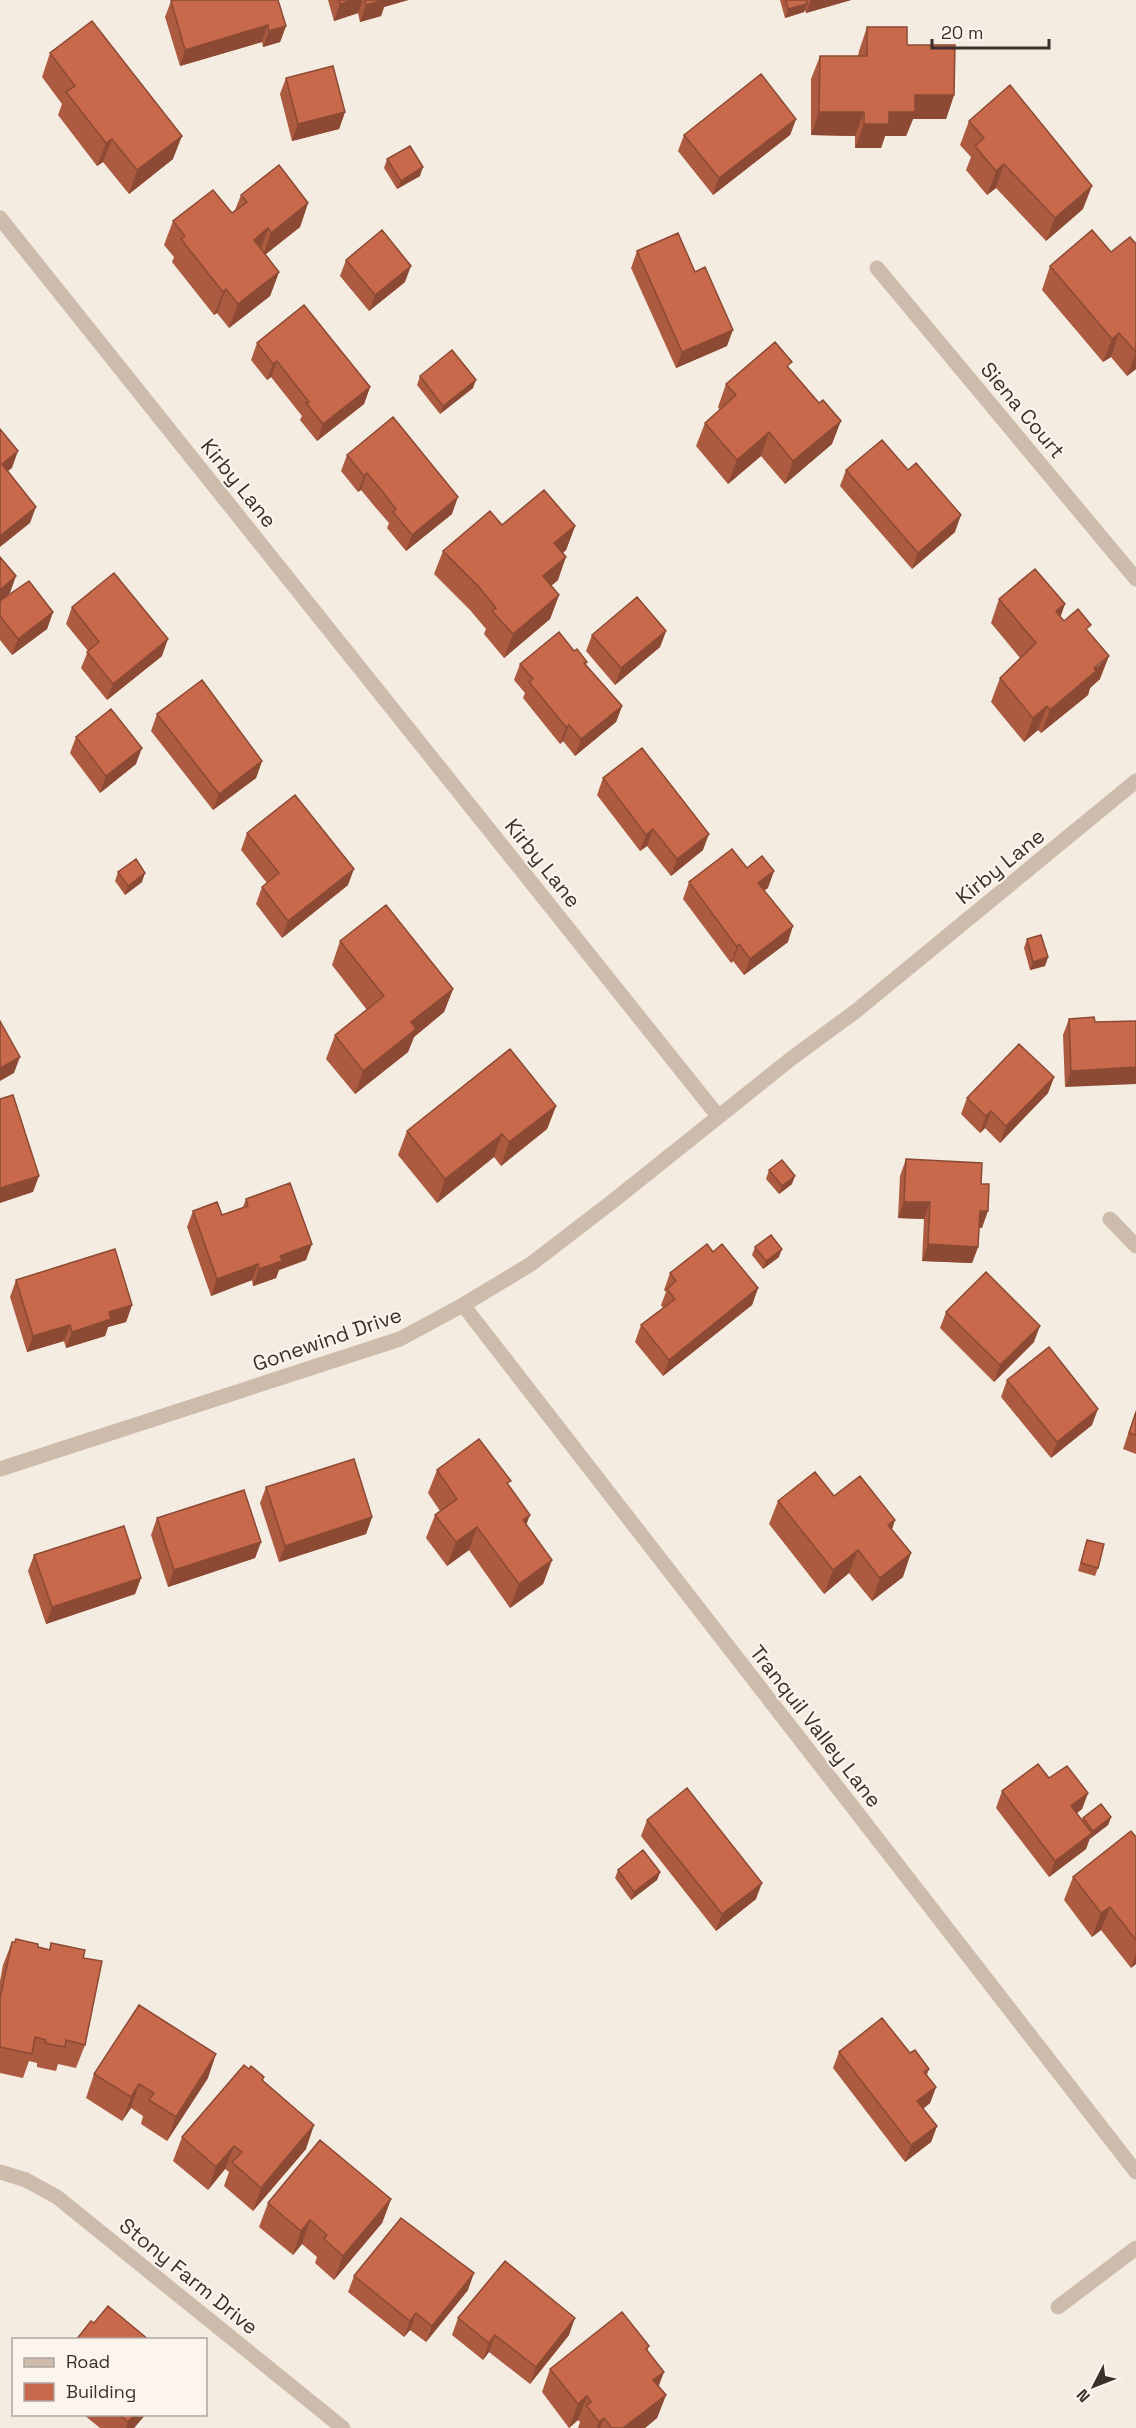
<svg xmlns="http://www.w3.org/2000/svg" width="1136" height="2428" viewBox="0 0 1136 2428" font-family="'Space Grotesk',sans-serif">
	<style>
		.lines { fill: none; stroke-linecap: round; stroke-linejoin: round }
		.street { stroke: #cdbbac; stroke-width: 15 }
		.wall { fill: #ac5a40 }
		.shaded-wall { fill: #8c4a34 }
		.building { fill: #c8694b; stroke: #8c4a34; stroke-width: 1.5 }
		.labels { text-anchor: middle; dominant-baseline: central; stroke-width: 4.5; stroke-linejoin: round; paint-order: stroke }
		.street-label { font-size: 21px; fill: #3b302b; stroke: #fbf5ee }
	</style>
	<rect width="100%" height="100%" fill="#f4ebe1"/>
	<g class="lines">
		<!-- street -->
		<path class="street" d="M0 218 718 1116
			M877 268 1136 579
			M1110 1219 1136 1246
			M463 1305 1136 2172
			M0 1469 400 1339 463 1305 531 1264 613 1201 792 1058 856 1011 1136 781
			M0 2172 26 2180 57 2197 343 2428
			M1058 2307 1136 2248"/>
	</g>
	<!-- wall -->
	<path class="wall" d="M328 0H408L384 7 381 16 360 22 358 13 334 21Z
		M780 0H851L806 13 805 10 804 12 785 18Z
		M171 1 286 26 280 42 263 47 262 42 180 66 165 17Z
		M867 27 907 45 954 95 946 119H913L906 136H885L881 148H855V136L811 135V79L820 56H858L859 51Z
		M50 53 173 159 129 194 103 162 97 166 58 115 62 104 42 77Z
		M286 78 345 112 339 129 292 141 280 94Z
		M796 119 790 135 713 195 678 151 684 135Z
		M969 121 1083 209 1046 241 996 188 987 195 966 170 971 157 960 145Z
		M387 159 420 176 397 189 384 168Z
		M241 195 308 203 300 227 265 255 279 272 270 296 229 328 217 313 214 315 172 262 174 257 164 245 173 221 232 213 235 210Z
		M1136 244V369L1127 376 1111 357 1103 362 1042 290 1050 266 1111 252Z
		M637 251 727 346 676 368 631 268Z
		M346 260 405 282 369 311 340 276Z
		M257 343 370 387 364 404 317 441 300 420 302 416 271 377 267 380 251 360Z
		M789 369 832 444 785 484 761 456 728 484 696 446 705 423 720 410 718 407 726 384Z
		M420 376 473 388 440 414 417 385Z
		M347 455 452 514 406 551 387 528 389 523 376 508 361 490 358 492 341 471Z
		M846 470 955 532 912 569 840 486Z
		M502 525 575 526 566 550 563 553 558 580 551 586 559 595 550 619 504 658 484 634 486 629 470 610 434 574 443 551Z
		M999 599 1061 617 1064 621 1089 632 1100 679 1090 688 1088 695 1041 733 1038 730 1024 742 991 702 1000 678 1020 658 991 623Z
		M0 601 53 612 47 629 12 655 0 640Z
		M72 607 162 656 107 700 81 668 88 651 66 624Z
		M666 631 660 647 615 685 586 651 592 635Z
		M574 651 587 662 586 665 622 706 616 722 575 756 563 741 560 744 523 698 525 693 514 680 520 664Z
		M157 714 262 761 256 778 213 810 151 731Z
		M76 737 136 764 100 793 70 753Z
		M603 778 703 850 671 876 647 846 640 851 597 795Z
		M247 833 348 885 282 938 256 904 262 887 267 883 241 850Z
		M747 868 768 888 764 890 788 942 744 975 733 961 731 963 683 899 689 882Z
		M118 872 142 882 125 895 115 881Z
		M1027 939 1048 957 1045 966 1030 970 1024 948Z
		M340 941 453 989 444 1012 414 1037 408 1052 355 1094 326 1059 335 1035 367 1010 332 965Z
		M1094 1017 1065 1087 1063 1035 1069 1019Z
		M1054 1077 1048 1093 1000 1143 985 1128 980 1133 961 1114 967 1098Z
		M556 1106 547 1129 501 1166 494 1157 437 1203 398 1155 407 1131Z
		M906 1159 981 1184 982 1228H979L978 1247 972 1263 922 1261 924 1219 898 1218 900 1176Z
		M769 1170 792 1184 779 1194 766 1179Z
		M246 1199 306 1260 279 1270 276 1278 253 1286 252 1280 211 1296 187 1227 193 1211 222 1215 243 1207Z
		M755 1247 779 1257 763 1269 752 1255Z
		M713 1252 758 1288 752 1305 663 1376 635 1342 641 1325 663 1308 661 1305 666 1292 664 1290 670 1273Z
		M16 1280 132 1305 126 1322 108 1327 105 1336 66 1348 64 1341 27 1352 10 1297Z
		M946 1312 1034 1342 994 1382 940 1328Z
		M1007 1380 1092 1425 1051 1458 1001 1397Z
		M1136 1410V1454L1123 1449Z
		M437 1470 509 1486 527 1525 552 1560 543 1584 510 1608 469 1550 447 1566 426 1538 435 1515 440 1511 428 1493Z
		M266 1487 372 1517 366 1534 279 1562 260 1503Z
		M834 1496 895 1520 892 1529 903 1577 872 1601 849 1573 824 1594 769 1524 778 1501Z
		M157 1518 261 1542 255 1558 168 1587 151 1535Z
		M1087 1540 1098 1568 1095 1576 1078 1571Z
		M34 1555 141 1578 135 1594 46 1624 28 1571Z
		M1049 1778 1088 1793 1082 1809 1077 1813 1082 1820 1083 1818 1111 1817 1108 1825 1089 1839 1086 1849 1049 1877 996 1808 1002 1791Z
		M647 1820 756 1899 716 1931 641 1836Z
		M1136 1837V1964L1131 1968 1101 1930 1092 1937 1064 1900 1073 1877Z
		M618 1870 660 1872 657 1880 631 1900 615 1878Z
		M16 1939 38 1947 49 1950 51 1943 83 1958 85 2045 76 2068 58 2064 56 2071 37 2067V2063L29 2061 23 2078 0 2073V1981L3 1965 12 1942H15Z
		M839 2052 910 2053 929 2069 927 2075 936 2087 930 2103 923 2109 937 2126 931 2142 905 2162 833 2068Z
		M94 2074 208 2078 167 2141 141 2124 143 2116 131 2108 122 2121 86 2098Z
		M263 2081 306 2149 253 2211 224 2186 229 2172 225 2169 208 2190 173 2161 182 2137Z
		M391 2199 382 2223 334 2280 315 2263 317 2257 302 2244 293 2255 259 2227 268 2203Z
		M354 2276 468 2290 426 2342 410 2330 404 2337 348 2292Z
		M458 2318 569 2335 530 2384 489 2352 483 2360 452 2335Z
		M649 2346 647 2351 659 2386 666 2395 657 2418 645 2428H578L580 2422 578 2420 569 2428 542 2392 550 2369Z
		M84 2415H145L134 2428H100Z"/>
	<!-- shaded-wall -->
	<path class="shaded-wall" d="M354 0H363L358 13 334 21 340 4Z
		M382 0H408L384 7 381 16 360 22 366 5Z
		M811 0H851L806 13Z
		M807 4 804 12 785 18 788 9Z
		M268 25 262 42 180 66 185 50Z
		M286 26 280 42 263 47 269 31Z
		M915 95H954L946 119H913L906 136H885L881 148H855L864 124 889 112Z
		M345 112 339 129 292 141 298 124Z
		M819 112H864L855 136 811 135Z
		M796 119 790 135 713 195 719 178Z
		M182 136 173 159 129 194 137 170Z
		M112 139 103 162 97 166 106 143Z
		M1004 164 996 188 987 195 996 171Z
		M423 167 420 176 397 189 401 181Z
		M1092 186 1083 209 1046 241 1055 218Z
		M308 203 300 227 263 256 271 233Z
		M268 228 260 252 254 240Z
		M411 266 405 282 369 311 375 295Z
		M279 272 270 296 229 328 238 304Z
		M226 289 217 313 214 315 223 292Z
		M733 330 727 346 676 368 682 352Z
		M1119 333 1111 357 1103 362 1112 339Z
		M1136 352V369L1127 376Z
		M277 361 271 377 267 380 273 364Z
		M476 380 473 388 440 414 443 406Z
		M370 387 364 404 317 441 323 424Z
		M841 421 832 444 785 484 793 461Z
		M769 432 761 456 728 484 737 460Z
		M18 451 12 468 0 477 2 464Z
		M367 473 361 490 358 492 364 476Z
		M458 497 452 514 406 551 412 535Z
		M36 507 30 523 0 547V536Z
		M961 515 955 532 912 569 918 553Z
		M575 526 566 550 546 567 554 543Z
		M566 557 558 580 534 600 543 576Z
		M16 576 10 593 0 601V590Z
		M559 595 550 619 504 658 513 634Z
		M1065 604 1057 627 1056 611Z
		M53 612 47 629 12 655 18 639Z
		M666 631 660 647 615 685 621 668Z
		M168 639 162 656 107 700 113 684Z
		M1109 656 1100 679 1090 688 1088 695 1041 733 1050 710Z
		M622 706 616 722 575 756 581 739Z
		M1047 706 1038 730 1024 742 1033 718Z
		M569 725 563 741 560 744 566 727Z
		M142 748 136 764 100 793 106 776Z
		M262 761 256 778 213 810 219 794Z
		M653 829 647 846 640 851 646 835Z
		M709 834 703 850 671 876 677 859Z
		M354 869 348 885 282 938 288 921Z
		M774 871 768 888 752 899 758 883Z
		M145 873 142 882 125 895 128 886Z
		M793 926 788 942 744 975 750 959Z
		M739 944 733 961 731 963 737 947Z
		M1048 957 1045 966 1030 970 1033 962Z
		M453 989 444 1012 414 1037 408 1052 355 1094 363 1071 411 1022Z
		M20 1057 14 1073 0 1081V1068Z
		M1136 1067V1084L1065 1087 1071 1071Z
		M1054 1077 1048 1093 1000 1143 1006 1126Z
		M556 1106 547 1129 501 1166 509 1142Z
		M991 1111 985 1128 980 1133 986 1116Z
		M502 1134 494 1157 437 1203 445 1179Z
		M39 1176 33 1192 0 1203V1188Z
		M795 1176 792 1184 779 1194 782 1186Z
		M904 1202H930L924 1219 898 1218Z
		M980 1211H988L982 1228 974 1227Z
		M312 1244 306 1260 279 1270 276 1278 253 1286 259 1269 280 1256Z
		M928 1244 978 1247 972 1263 922 1261Z
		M782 1249 779 1257 763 1269 766 1261Z
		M258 1264 252 1280 211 1296 217 1279Z
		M758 1288 752 1305 663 1376 669 1360Z
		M132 1305 126 1322 108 1327 105 1336 66 1348 72 1332 109 1312Z
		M70 1325 64 1341 27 1352 33 1336Z
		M1040 1326 1034 1342 994 1382 1000 1365Z
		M1098 1409 1092 1425 1051 1458 1057 1442Z
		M530 1515 521 1539 523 1520Z
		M372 1517 366 1534 279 1562 285 1546Z
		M895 1520 887 1543 888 1525Z
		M477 1527 469 1550 447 1566 456 1542Z
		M261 1542 255 1558 168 1587 174 1570Z
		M858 1550 849 1573 824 1594 833 1570Z
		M911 1553 903 1577 872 1601 880 1578Z
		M552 1560 543 1584 510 1608 519 1584Z
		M141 1578 135 1594 46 1624 52 1607Z
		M1088 1793 1082 1809 1065 1822 1071 1806Z
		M1111 1817 1108 1825 1090 1839 1093 1831Z
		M1092 1833 1086 1849 1049 1877 1055 1861Z
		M660 1872 657 1880 631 1900 634 1892Z
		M762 1883 756 1899 716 1931 722 1914Z
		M1110 1907 1101 1930 1092 1937 1101 1913Z
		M1136 1954V1964L1131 1968Z
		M216 2054 208 2078 167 2141 176 2117Z
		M139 2084 131 2108 122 2121 131 2097Z
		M936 2087 930 2103 911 2118 917 2101Z
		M314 2125 306 2149 253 2211 261 2188Z
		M937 2126 931 2142 905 2162 911 2145Z
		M234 2146 225 2169 208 2190 216 2167Z
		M391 2199 382 2223 334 2280 343 2256Z
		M310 2220 302 2244 293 2255 301 2231Z
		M474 2273 468 2290 426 2342 432 2326Z
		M416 2313 410 2330 404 2337 410 2321Z
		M575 2318 569 2335 530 2384 536 2367Z
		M495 2335 489 2352 483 2360 489 2343Z
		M664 2372 655 2396 653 2380Z
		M666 2395 657 2418 645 2428H623Z
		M587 2396 578 2420 569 2428 578 2404Z
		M134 2415H145L134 2428H126L128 2422Z
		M604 2418 600 2428H597L599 2422Z"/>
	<!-- building -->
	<path class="building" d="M173 0H278L286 26 269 31 268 25 185 50 171 1Z
		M339 0H354L340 4Z
		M365 0H384L366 5Z
		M786 0H806L807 4 788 9Z
		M92 21 182 136 137 170 112 139 106 143 66 92 75 86 50 53Z
		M867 27H907V45H955L954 95H915V112H889V124H864V112H819L820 56H867Z
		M333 66 345 112 298 124 286 78Z
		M761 74 796 119 719 178 684 135Z
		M1010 85 1092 186 1055 218 1004 164 996 171 975 146 984 138 969 121Z
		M410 146 423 167 401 181 387 159Z
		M279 165 308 203 271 233 268 228 254 240 279 272 238 304 226 289 223 292 181 239 185 236 173 221 213 190 232 213 247 202 241 195Z
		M382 230 411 266 375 295 346 260Z
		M1092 230 1111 252 1130 237 1136 244V352L1119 333 1112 339 1050 266Z
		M678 233 695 272 705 267 733 330 682 352 637 251Z
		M304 305 370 387 323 424 306 403 309 402 277 361 273 364 257 343Z
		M775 342 792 362 787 366 819 403 823 400 841 421 793 461 769 432 737 460 705 423 736 395 726 384Z
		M452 350 476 380 443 406 420 376Z
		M393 417 458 497 412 535 393 512 396 509 382 491 367 473 364 476 347 455Z
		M0 429 18 451 2 464 36 507 0 536Z
		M882 440 908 470 916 463 961 515 918 553 846 470Z
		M544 490 575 526 554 543 566 557 543 576 559 595 513 634 492 611 496 608 479 587 443 551 490 511 502 525Z
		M0 557 16 576 0 590Z
		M1035 569 1065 604 1056 611 1058 614 1064 621 1078 609 1091 625 1086 629 1109 656 1094 668 1096 671 1050 710 1047 706 1033 718 1000 678 1036 643 999 599Z
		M114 573 168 639 113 684 87 652 99 642 72 607Z
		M29 581 53 612 18 639 0 616V601Z
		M637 597 666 631 621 668 592 635Z
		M559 632 574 651 577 649 587 662 584 663 622 706 581 739 569 725 566 727 529 682 533 679 520 664Z
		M202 680 262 761 219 794 157 714Z
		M111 709 142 748 106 776 76 737Z
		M642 748 709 834 677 859 653 829 646 835 603 778Z
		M295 795 354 869 288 921 262 887 279 873 247 833Z
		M732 849 747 868 762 856 774 871 758 883 793 926 750 959 739 944 737 947 689 882Z
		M136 859 145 873 128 886 118 872Z
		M386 905 453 989 411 1022 416 1029 363 1071 335 1035 384 996 340 941Z
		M1041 935 1048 957 1033 962 1027 939Z
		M1094 1017 1095 1022 1136 1021V1067L1071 1071 1069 1019Z
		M0 1021 20 1057 0 1068Z
		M1019 1044 1054 1077 1006 1126 991 1111 986 1116 967 1098Z
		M510 1049 556 1106 509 1142 502 1134 445 1179 407 1131Z
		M13 1095 39 1176 0 1188V1099Z
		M906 1159 982 1163 981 1184H989L988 1211H980L978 1247 928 1244 930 1202H904Z
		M782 1160 795 1176 782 1186 769 1170Z
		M290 1183 312 1244 280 1256 282 1261 259 1269 258 1264 217 1279 193 1211 217 1202 222 1215 248 1206 246 1199Z
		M771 1235 782 1249 766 1261 755 1247Z
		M707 1244 713 1252 722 1244 758 1288 669 1360 641 1325 675 1299 667 1289 676 1281 670 1273Z
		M115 1249 132 1305 109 1312 111 1319 72 1332 70 1325 33 1336 16 1280Z
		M986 1272 1040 1326 1000 1365 946 1312Z
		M1049 1347 1098 1409 1057 1442 1007 1380Z
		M1136 1412V1435L1129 1433Z
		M479 1439 511 1481 507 1483 530 1515 523 1520 552 1560 519 1584 477 1527 456 1542 435 1515 457 1499 437 1470Z
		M354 1459 372 1517 285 1546 266 1487Z
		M815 1472 834 1496 860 1476 895 1520 888 1525 911 1553 880 1578 858 1550 833 1570 778 1501Z
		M244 1490 261 1542 174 1570 157 1518Z
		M124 1526 141 1578 52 1607 34 1555Z
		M1087 1540 1104 1544 1098 1568 1081 1563Z
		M1038 1764 1049 1778 1067 1766 1088 1793 1071 1806 1092 1833 1055 1861 1002 1791Z
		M687 1788 762 1883 722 1914 647 1820Z
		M1101 1804 1111 1817 1093 1831 1083 1818Z
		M1131 1831 1136 1837V1940L1110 1907 1101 1913 1073 1877Z
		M643 1850 660 1872 634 1892 618 1870Z
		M16 1939 38 1944V1947L50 1950 51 1943 85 1950 83 1958 102 1961 85 2045 66 2040 65 2047 45 2043 46 2040 35 2037 32 2054 0 2047V1998L12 1942H15Z
		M139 2005 216 2054 176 2117 149 2100 154 2093 139 2084 131 2097 94 2074Z
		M882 2018 910 2053 915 2050 929 2069 924 2072 936 2087 917 2101 937 2126 911 2145 839 2052Z
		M244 2065 249 2069 251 2066 264 2077 262 2080 314 2125 261 2188 232 2162 242 2152 234 2146 216 2167 182 2137Z
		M320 2140 391 2199 343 2256 324 2239 327 2235 310 2220 301 2231 268 2203Z
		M401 2218 474 2273 432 2326 416 2313 410 2321 354 2276Z
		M505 2261 575 2318 536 2367 495 2335 489 2343 458 2318Z
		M108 2306 149 2340H76L91 2321 94 2323Z
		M622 2312 649 2346 646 2349 664 2372 653 2380 666 2395 623 2428H612L604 2418 599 2422 586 2405 591 2402 587 2396 578 2404 550 2369Z
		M120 2415H134L128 2422Z"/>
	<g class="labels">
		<!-- street labels -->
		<g class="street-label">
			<text transform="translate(1023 410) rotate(50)">Siena Court</text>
			<text transform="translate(239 483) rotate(51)">Kirby Lane</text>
			<text transform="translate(543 863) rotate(51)">Kirby Lane</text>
			<text transform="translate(1000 866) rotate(-39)">Kirby Lane</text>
			<text transform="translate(327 1339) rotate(-19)">Gonewind Drive</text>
			<text transform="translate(816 1726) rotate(52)">Tranquil Valley Lane</text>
			<text transform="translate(189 2276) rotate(39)">Stony Farm Drive</text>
		</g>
	</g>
	<!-- legend -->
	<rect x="12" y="2338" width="195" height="78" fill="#fbf5ee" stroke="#aea6a0" stroke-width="1.5"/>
	<rect x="24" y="2358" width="30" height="9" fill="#cdbbac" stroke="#aea6a0" stroke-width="1.5"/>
	<text x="66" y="2368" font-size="18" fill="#3b302b">Road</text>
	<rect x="24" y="2383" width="30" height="18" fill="#c8694b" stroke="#aea6a0" stroke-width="1.5"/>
	<text x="66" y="2398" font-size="18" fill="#3b302b">Building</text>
	<!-- north arrow -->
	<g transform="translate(1094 2386) rotate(228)" stroke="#fbf5ee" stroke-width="4.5" paint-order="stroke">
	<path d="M0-4.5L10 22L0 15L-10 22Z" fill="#3b302b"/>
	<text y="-9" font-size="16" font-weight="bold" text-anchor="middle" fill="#3b302b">N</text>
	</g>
	<!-- scale -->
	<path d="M932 39v9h117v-9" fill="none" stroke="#3b302b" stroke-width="3"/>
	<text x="941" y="39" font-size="18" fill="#3b302b" stroke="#fbf5ee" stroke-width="4.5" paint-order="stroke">20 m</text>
</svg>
